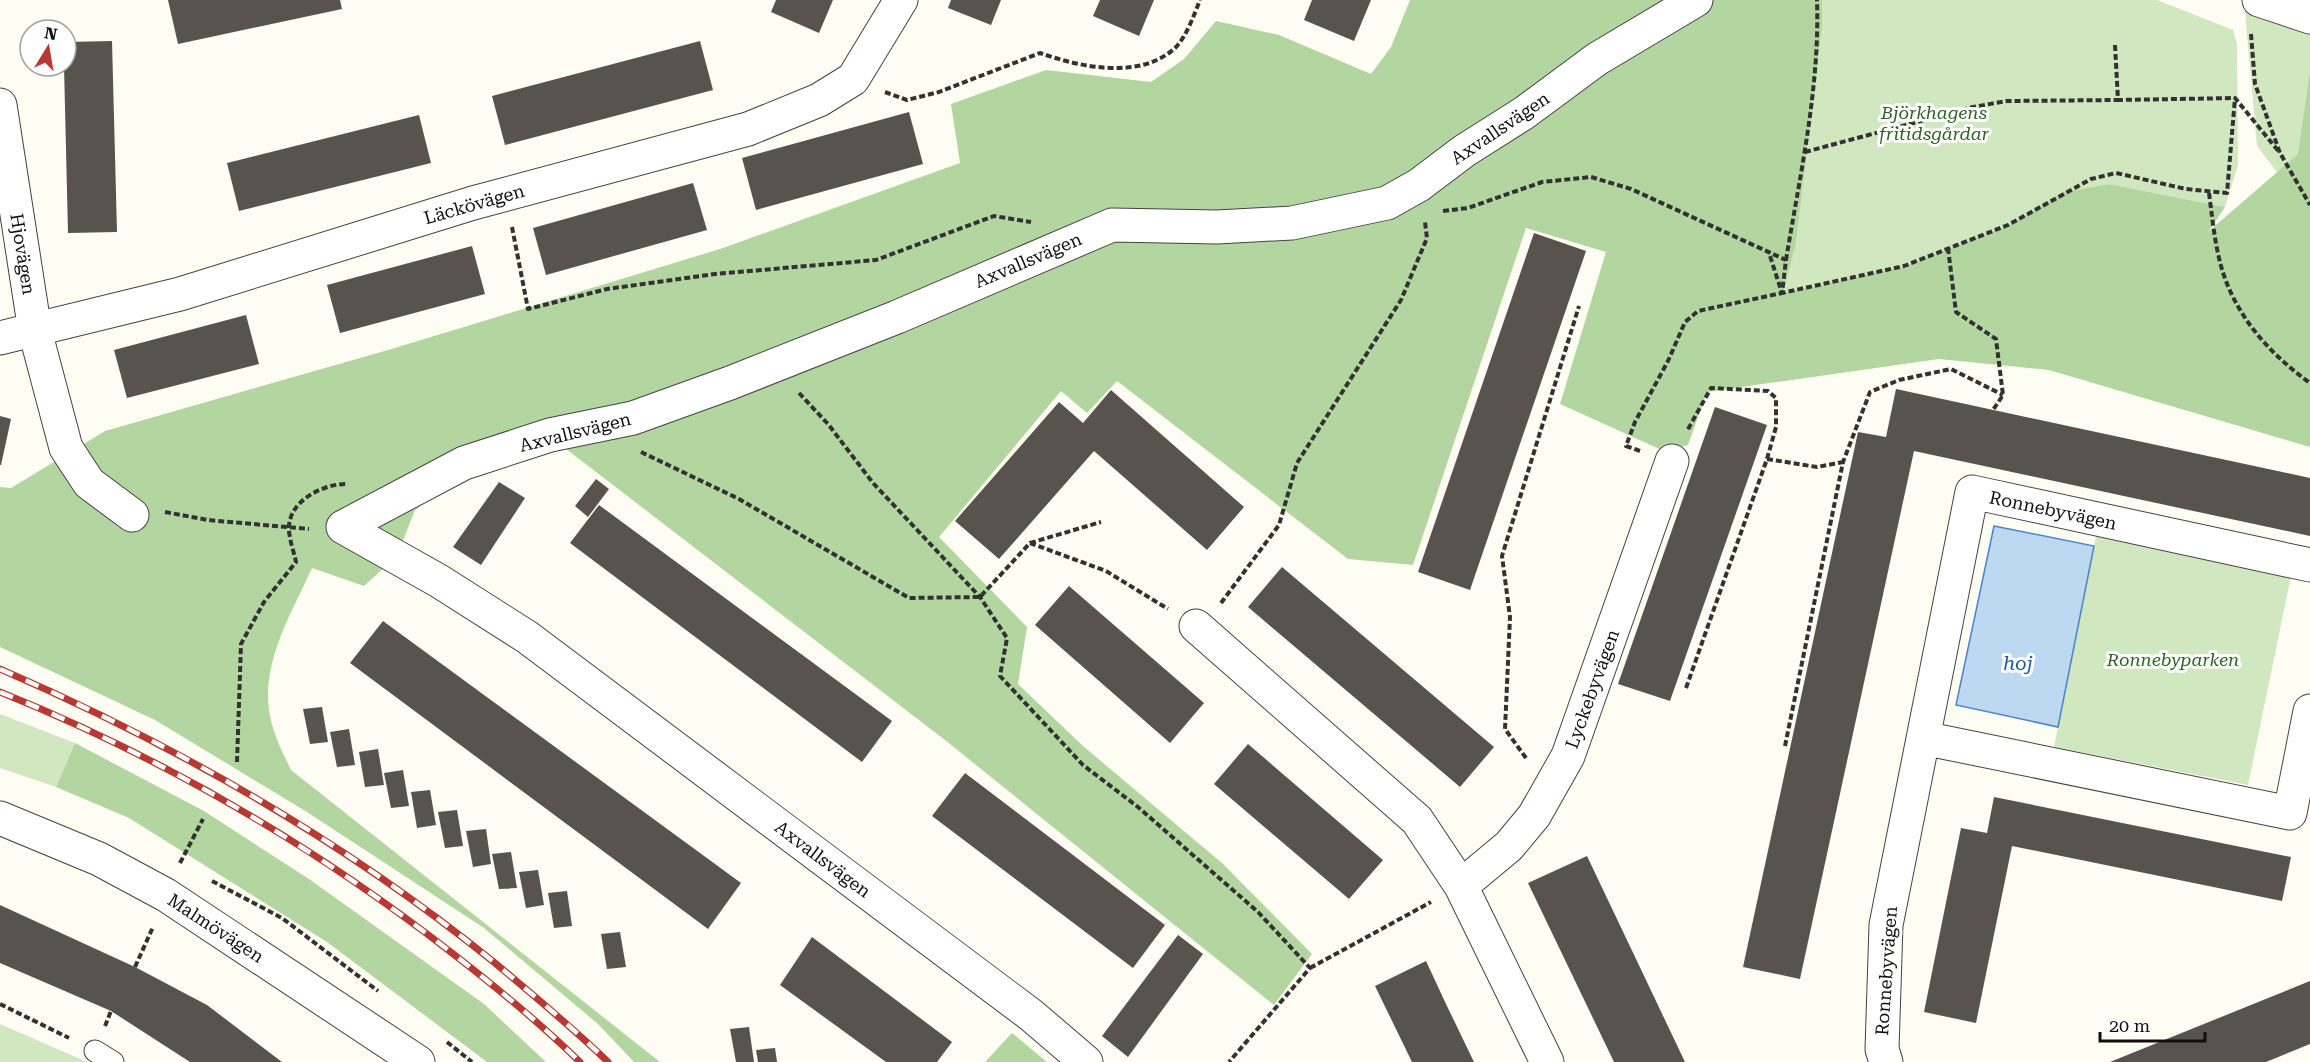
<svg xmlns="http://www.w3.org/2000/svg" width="2310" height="1062" viewBox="0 0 2310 1062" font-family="'Roboto Serif',serif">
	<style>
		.green { fill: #d0e7c0 }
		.forest { fill: #b3d6a0 }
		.water { fill: #bdd9f2; stroke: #4a86c3; stroke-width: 1.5 }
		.building { fill: #58534d }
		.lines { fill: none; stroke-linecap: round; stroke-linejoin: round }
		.service-casing { stroke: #434343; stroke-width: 23 }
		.minor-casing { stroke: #434343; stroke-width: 35 }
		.tertiary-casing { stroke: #434343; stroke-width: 35 }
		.path { stroke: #323232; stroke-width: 4; stroke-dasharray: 6 3; stroke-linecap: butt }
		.service { stroke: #fff; stroke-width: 21 }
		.minor { stroke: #fff; stroke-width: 33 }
		.tertiary { stroke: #fff; stroke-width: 33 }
		.rail-casing { stroke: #b63a33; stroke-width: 7 }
		.rail { stroke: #fff; stroke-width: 4.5; stroke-dasharray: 14; stroke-linecap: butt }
		.labels { text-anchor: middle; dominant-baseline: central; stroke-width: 6; stroke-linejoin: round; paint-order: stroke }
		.park-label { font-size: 18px; font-style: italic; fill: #2c6425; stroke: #fff }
		.street-label { font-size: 18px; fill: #101010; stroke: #fff }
		.water-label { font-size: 20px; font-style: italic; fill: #235999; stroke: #fff }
	</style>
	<rect width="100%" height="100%" fill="#fefdf4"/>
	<!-- green -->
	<path class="green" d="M1822 0H2157L2233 30 2237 44 2238 165 2225 207 2109 184 2064 192 2008 225 1904 266 1782 293 1796 243 1822 27Z
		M2244 0H2310V215L2257 146Z
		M2096 536 2291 576 2248 785 2054 747Z
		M0 714 75 743 56 787 0 768Z
		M0 1024 87 1062H0Z"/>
	<!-- forest -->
	<path class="forest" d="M1410 0H1822V27L1796 243 1783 293 1904 266 2008 225 2064 192 2109 184 2225 207 2209 231 2298 154 2310 71V447L2049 370 1939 359 1707 392 1688 445 1666 452 1560 404 1606 252 1526 228 1413 565 1348 559 1117 381 1087 413 1061 391 939 537 1027 627 1018 684 1083 746 1222 863 1312 954 1274 1005 945 740 557 442 460 477 415 510 397 556 364 586 312 568C289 619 254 673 274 731 278 744 285 757 291 770L660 1062H634L598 1024 484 928 307 812 155 720 0 647V487L11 488 105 431 388 350 720 249 960 163 951 104 1046 70 1151 82 1184 59 1216 21 1279 35 1371 74 1391 47Z
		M75 743 204 811 309 879 484 1004 546 1062H487L327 942 129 818 56 787Z
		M1012 1033 1047 1062H985Z"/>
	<!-- water -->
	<path class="water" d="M1994 526 2094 546 2058 727 1956 705Z"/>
	<!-- building -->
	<path class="building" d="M168 0H340L342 9 178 44Z
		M776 0H833L819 33 771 12Z
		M951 0H1001L991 25 948 8Z
		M1100 0H1154L1139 36 1093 16Z
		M1312 0H1371L1354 41 1304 20Z
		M112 41 117 232 68 233 64 66H66V42Z
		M700 41 713 90 505 145 492 96Z
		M909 112 923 164 756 210 742 158Z
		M419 115 431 163 239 211 227 163Z
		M693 183 707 230 546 275 533 228Z
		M1534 233 1586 251 1470 590 1418 572Z
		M472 246 485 294 340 333 327 285Z
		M246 315 259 364 127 398 114 350Z
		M1896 389 2310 478V536L1914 451 1800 979 1743 967 1858 432 1886 437Z
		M1111 390 1244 507 1207 550 1094 451 999 559 955 521 1059 402 1083 423Z
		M1715 407 1767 425 1670 701 1618 684Z
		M0 416 11 419 1 465H0Z
		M596 479 609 489 588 517 575 506Z
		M499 482 525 498 481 565 453 547Z
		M599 505 892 721 862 762 570 543Z
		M1282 567 1494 747 1460 787 1248 607Z
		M1069 586 1204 703 1170 743 1035 625Z
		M383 621 741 883 708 929 350 663Z
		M322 707 328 742 310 744 303 709Z
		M349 729 355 765 337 767 330 732Z
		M1248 744 1383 860 1349 899 1214 784Z
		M378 749 384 785 365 787 359 752Z
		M403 770 409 806 391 808 384 773Z
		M965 773 1165 925 1133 968 932 816Z
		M430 790 436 825 417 828 411 792Z
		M1994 797 2291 857 2282 901 2012 846 1976 1023 1924 1012 1961 828 1987 833Z
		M457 810 463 846 445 848 438 812Z
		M486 829 491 864 473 867 466 831Z
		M511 852 517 888 499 889 492 854Z
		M1587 856 1685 1062H1614L1528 883Z
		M538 870 544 905 526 908 519 872Z
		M567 891 572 926 554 928 548 893Z
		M0 905 135 967 207 1005 282 1062H190L111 1011 0 963Z
		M620 932 626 967 607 969 601 934Z
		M1178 935 1203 954 1128 1057 1102 1036Z
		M812 937 952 1042 937 1062H886L780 985Z
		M1426 961 1446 1004 1474 1062H1412L1375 986Z
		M2310 981V1044L2266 1062H2110Z
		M749 1027 754 1062H736L730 1029Z
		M775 1048 777 1062H758L756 1050Z"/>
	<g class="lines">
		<!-- service casing -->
		<g class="service-casing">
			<path id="service" d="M95 1051 113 1062"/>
		</g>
		<!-- minor casing -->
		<g class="minor-casing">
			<path id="minor" d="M2259 0 2310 17
				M0 105 35 331 66 448 89 483 132 515
				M0 338 180 294 473 203 748 129 819 100 853 79 901 0
				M343 527 464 463 550 435 633 418 730 383 897 317 1112 225 1217 227 1292 223 1387 203 1419 185 1464 151 1524 113 1597 59 1696 0
				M343 527 439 581 527 637 1031 1015 1086 1062
				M1196 626 1417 820 1461 886 1547 1062
				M1923 738 2290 813 2310 711
				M1461 886 1509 846 1534 816 1568 756 1672 461
				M1886 1062 1882 1049 1886 925 1972 492 2310 565"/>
		</g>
		<!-- tertiary casing -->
		<g class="tertiary-casing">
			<path id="tertiary" d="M0 818 99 859 166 895 418 1062"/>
		</g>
		<!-- path -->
		<path class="path" d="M2251 34 2255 84 2280 153 2310 205
			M2115 45 2118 100 2235 98 2280 153
			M885 92 907 100 939 92 1040 53C1080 67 1138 80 1174 49 1186 38 1194 15 1200 0
			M1805 152 1973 107 2007 101 2118 100
			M2209 193C2212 215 2214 237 2219 258 2231 311 2267 352 2310 383
			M1443 211 1468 208 1542 182 1591 177 1631 189 1786 260 1782 293 1904 266 2008 225 2091 179 2116 173 2186 189 2227 193 2235 98
			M512 227 528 309 607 289 715 274 876 260 994 216 1031 222
			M1948 248 1956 312 1996 339 2003 395 1993 410
			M1786 260C1800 175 1820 87 1817 0
			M799 393 828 424 873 483 980 597 1007 638 1000 676 1083 765 1138 807 1258 912 1310 968 1229 1062
			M1640 451 1626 446 1635 422 1668 361 1685 322 1698 311 1782 293 1769 253
			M641 452 739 499 909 598 980 597 1030 543 1101 522
			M1767 459 1817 467 1843 462
			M165 512 208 520 309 529
			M1030 543 1106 571 1168 609
			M1221 603 1279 525 1297 463 1401 300 1427 238 1425 222
			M1686 688 1767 459 1776 427V398L1768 391 1711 388 1687 431
			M1785 746 1843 462 1870 392 1899 380 1951 369 2003 395
			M1526 758 1505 729 1510 617 1502 556 1579 306
			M237 762 241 644 264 602 296 562C294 552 289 539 289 529 288 501 323 484 346 484
			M180 863 203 819
			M212 881 282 918 378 991
			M135 967 153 927
			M1310 968 1431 902
			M0 1004 69 1038
			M105 1026 111 1011
			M447 1042 472 1062"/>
		<!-- service -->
		<use href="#service" class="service"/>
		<!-- minor -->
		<use href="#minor" class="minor"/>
		<!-- tertiary -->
		<use href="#tertiary" class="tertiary"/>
		<!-- rail casing -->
		<g class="rail-casing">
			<path id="rail" d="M0 669C178 746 344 841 495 963 533 995 572 1027 608 1062
				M0 692C162 757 314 846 452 953 496 987 540 1023 580 1062"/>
		</g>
		<!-- rail -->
		<use href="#rail" class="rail"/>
	</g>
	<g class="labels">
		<!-- park labels -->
		<g class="park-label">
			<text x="1934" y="112">Björkhagens<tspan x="1934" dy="21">fritidsgårdar</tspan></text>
			<text x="2173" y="659">Ronnebyparken</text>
		</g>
		<!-- street labels -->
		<g class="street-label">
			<text transform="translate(1500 128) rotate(-34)">Axvallsvägen</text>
			<text transform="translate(474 204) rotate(-16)">Läckövägen</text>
			<text transform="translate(23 254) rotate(81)">Hjovägen</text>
			<text transform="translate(1028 260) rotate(-23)">Axvallsvägen</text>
			<text transform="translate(575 432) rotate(-14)">Axvallsvägen</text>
			<text transform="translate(2053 510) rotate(12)">Ronnebyvägen</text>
			<text transform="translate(1592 689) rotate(-70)">Lyckebyvägen</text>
			<text transform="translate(823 859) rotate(37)">Axvallsvägen</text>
			<text transform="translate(216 928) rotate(33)">Malmövägen</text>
			<text transform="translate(1886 971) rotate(-86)">Ronnebyvägen</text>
		</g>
		<!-- water labels -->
		<g class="water-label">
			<text x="2018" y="663">hoj</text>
		</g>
	</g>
	<!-- north arrow -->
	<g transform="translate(48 48) rotate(11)"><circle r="28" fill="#ffffff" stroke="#9f9f9f" stroke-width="1.5"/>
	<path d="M0-4.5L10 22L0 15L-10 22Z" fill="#b63a33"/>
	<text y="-9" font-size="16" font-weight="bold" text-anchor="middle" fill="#101010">N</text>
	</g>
	<!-- scale -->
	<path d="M2100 1032v9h105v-9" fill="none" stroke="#101010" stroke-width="3"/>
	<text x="2109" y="1032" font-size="18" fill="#101010" stroke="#ffffff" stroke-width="4.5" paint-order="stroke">20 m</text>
</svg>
